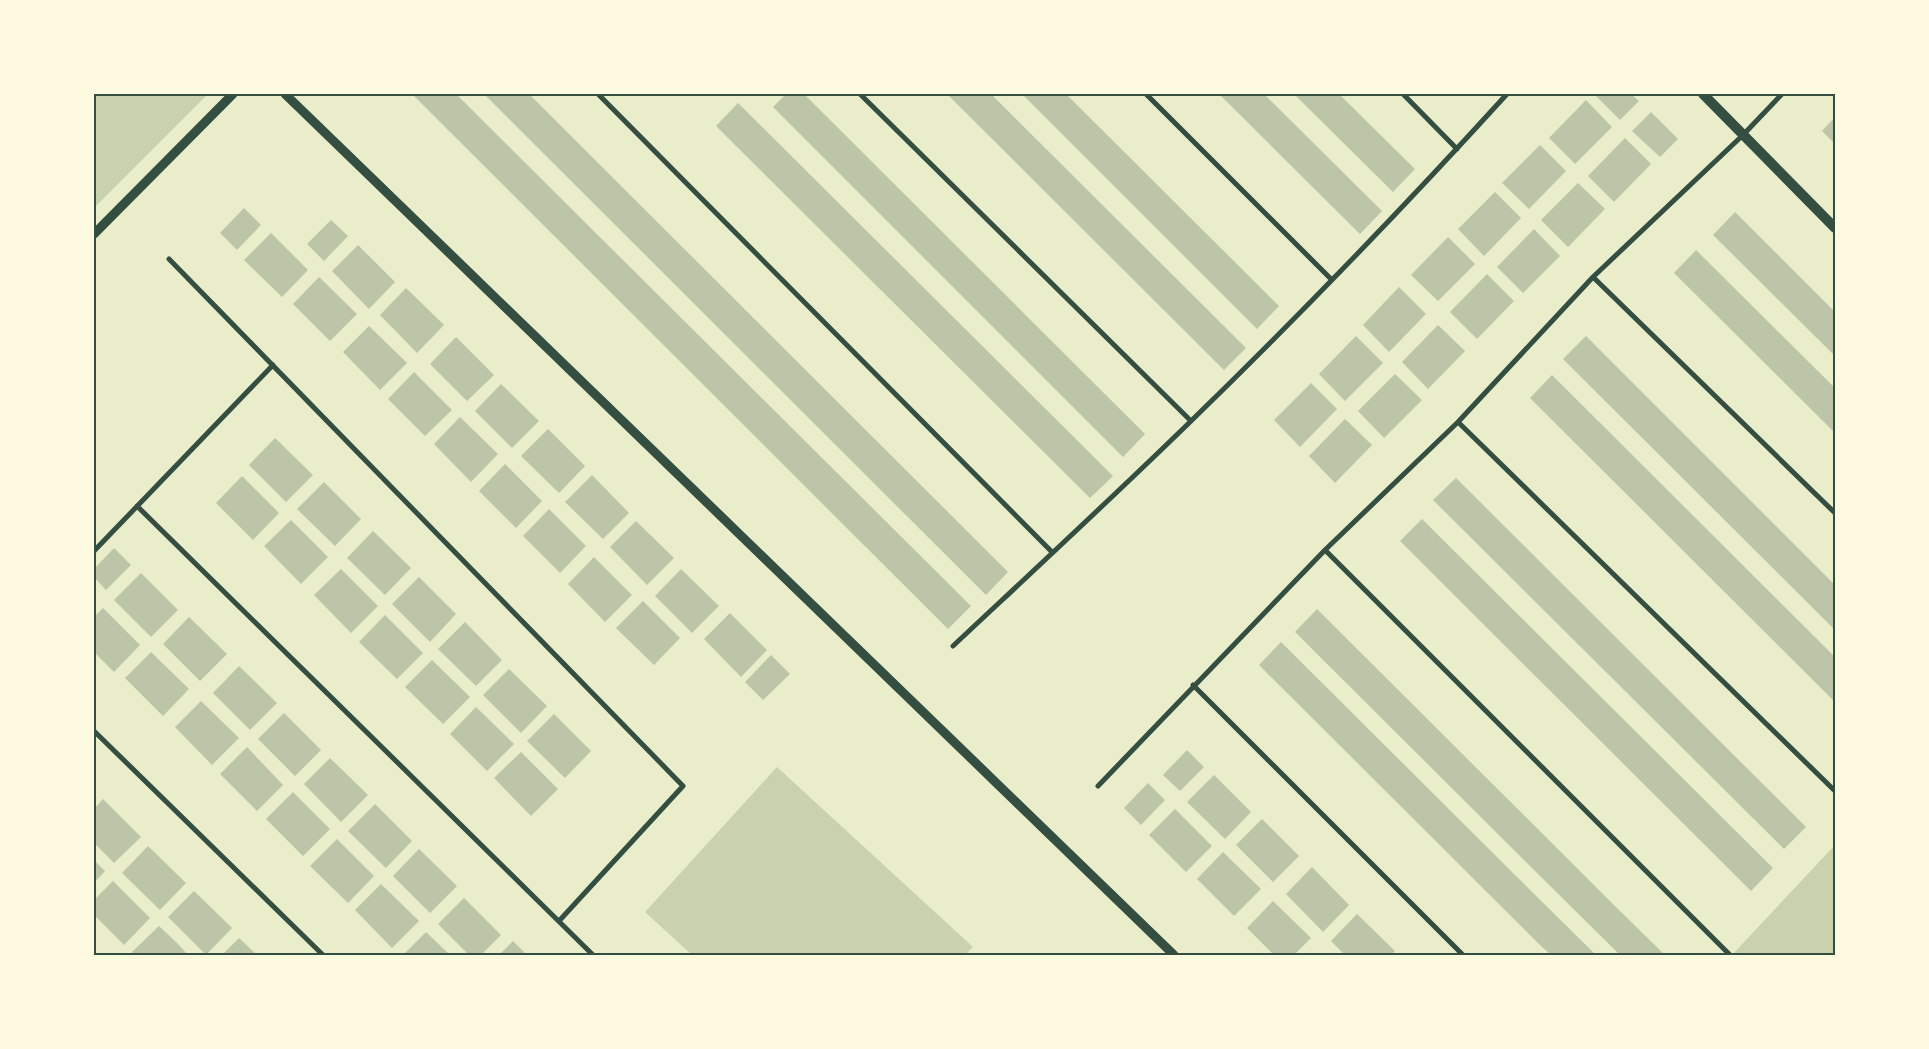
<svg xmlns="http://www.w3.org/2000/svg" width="1929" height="1049" viewBox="0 0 1929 1049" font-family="'DejaVu Sans',sans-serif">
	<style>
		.green { fill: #cad2ad }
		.building { fill: #bcc5a7 }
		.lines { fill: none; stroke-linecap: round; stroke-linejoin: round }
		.minor { stroke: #344e41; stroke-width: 5 }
		.tertiary { stroke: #344e41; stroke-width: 9 }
		.secondary { stroke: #344e41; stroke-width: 10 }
		.neatline { fill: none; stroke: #344e41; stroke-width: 2 }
	</style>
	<rect width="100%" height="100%" fill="#e9edc9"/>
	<!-- green -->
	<path class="green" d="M94 94H208L94 208Z
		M777 767 973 947 965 955H692L645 912Z
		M1835 845V955H1732Z"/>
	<!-- building -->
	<path class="building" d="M412 94H456L971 606 948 629Z
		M484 94H529L1008 572 986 595Z
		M786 94H804L1145 434 1123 457 773 107Z
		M947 94H991L1246 348 1224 370Z
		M1022 94H1066L1279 306 1257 329Z
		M1219 94H1264L1382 211 1360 234Z
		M1294 94H1339L1415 169 1393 192Z
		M1594 94H1631L1639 101 1620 120Z
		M1586 100 1612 127 1575 164 1549 138Z
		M738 103 1113 476 1090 498 716 126Z
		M1651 112 1678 139 1660 157 1632 131Z
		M1835 117V144L1822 131Z
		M1625 138 1651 164 1614 202 1588 176Z
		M1540 145 1566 171 1529 209 1502 183Z
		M1578 183 1605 209 1568 247 1541 220Z
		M1495 192 1521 218 1484 256 1458 229Z
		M244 208 261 225 237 250 220 233Z
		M1735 212 1835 312V356L1713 235Z
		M331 220 348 236 324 261 307 244Z
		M1534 229 1560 256 1523 293 1497 267Z
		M271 233 308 270 282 297 244 260Z
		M1448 237 1475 264 1438 301 1411 275Z
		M358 245 395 282 369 309 332 271Z
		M1696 250 1835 388V433L1674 273Z
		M1487 274 1514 301 1477 339 1450 312Z
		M319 277 357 314 330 341 293 304Z
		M1399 287 1426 314 1389 352 1363 325Z
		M406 288 444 325 417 353 380 315Z
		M1438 325 1465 351 1428 389 1402 362Z
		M369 326 407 363 380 390 343 352Z
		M1356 336 1383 363 1345 401 1319 374Z
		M1586 336 1835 585V630L1563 359Z
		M456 337 494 375 467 401 430 364Z
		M414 372 452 410 425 436 388 399Z
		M1395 374 1422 400 1384 438 1358 411Z
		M1552 375 1835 657V702L1530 398Z
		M1311 383 1337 409 1300 447 1274 420Z
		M501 384 539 421 512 448 475 411Z
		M460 417 498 454 471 482 434 444Z
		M1345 419 1372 445 1335 483 1309 456Z
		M548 429 585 466 559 493 521 456Z
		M275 438 313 475 286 502 249 465Z
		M505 464 542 501 516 528 479 491Z
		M592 475 629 513 603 539 565 502Z
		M242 476 279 513 253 540 216 503Z
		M1456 478 1806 827 1784 849 1433 500Z
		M324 482 361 519 335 546 297 509Z
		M549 509 586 546 560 573 523 536Z
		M1422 519 1773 868 1751 891 1400 541Z
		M291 520 328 557 301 584 264 546Z
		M636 521 674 558 647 585 610 547Z
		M373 531 411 568 385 595 347 558Z
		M114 548 131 565 106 590 94 577V569Z
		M594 557 632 595 605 622 568 584Z
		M341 569 378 606 351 633 314 595Z
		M681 569 719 606 692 633 655 596Z
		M141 573 178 610 151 637 114 600Z
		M419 577 456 614 430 642 392 604Z
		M643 601 680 638 654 665 616 628Z
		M103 608 140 645 114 672 94 652V617Z
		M1317 609 1621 912 1665 955H1620L1529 865 1295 632Z
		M730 613 767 650 741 677 704 639Z
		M385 615 423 653 397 679 359 642Z
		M189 617 227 654 200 681 163 644Z
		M465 622 502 660 476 686 438 649Z
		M1281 642 1515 875 1596 955H1551L1539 944 1259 665Z
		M151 652 189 689 163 716 125 678Z
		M771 655 790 674 763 700 745 682Z
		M432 660 470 697 443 724 405 687Z
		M239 666 277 703 250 730 213 693Z
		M509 669 547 706 521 733 483 695Z
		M201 701 239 738 212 765 175 727Z
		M476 707 514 744 487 771 450 734Z
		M284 713 321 750 295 776 258 739Z
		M554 714 591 751 565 778 527 741Z
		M247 747 283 785 257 811 220 774Z
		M1187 750 1204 767 1180 791 1163 775Z
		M521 752 558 789 531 816 494 778Z
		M330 758 368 795 341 822 304 784Z
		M1214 775 1251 812 1225 839 1187 802Z
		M1148 783 1165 800 1141 825 1124 808Z
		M293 792 330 829 303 856 266 819Z
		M103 799 141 837 114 863 94 843V809Z
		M375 804 412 841 386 868 348 831Z
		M1175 809 1212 846 1186 872 1149 835Z
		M1262 819 1299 856 1273 882 1236 845Z
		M337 839 374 876 348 903 310 866Z
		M148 846 186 883 160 910 122 873Z
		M419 849 457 886 430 913 393 876Z
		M1223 852 1261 889 1234 916 1197 879Z
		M94 860 105 871 94 883Z
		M1312 867 1349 905 1323 932 1286 894Z
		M113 881 150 918 124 945 94 915V900Z
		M381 884 419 921 392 948 355 910Z
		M194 891 232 928 206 955 168 917Z
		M464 898 501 935 481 955H469L438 924Z
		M1273 901 1311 938 1294 955H1274L1247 928Z
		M1357 914 1395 951 1391 955H1345L1331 941Z
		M159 926 178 944 188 955H135L132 952Z
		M426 932 450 955H403Z
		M239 938 257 955H222Z
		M513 941 527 955H499Z"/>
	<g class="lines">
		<!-- minor -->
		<path class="minor" d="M598 94 1052 552
			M860 94 1191 421
			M1146 94 1331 279
			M1403 94 1457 149
			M169 259 683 786 559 921
			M1593 277 1835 513
			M1458 422 1835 791
			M137 506 593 955
			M1325 550 1729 954
			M94 551 273 365
			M953 646C1032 572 1112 498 1190 422 1299 316 1405 206 1507 94
			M1193 685 1463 955
			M94 731 323 955
			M1098 786 1325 550 1458 422 1593 277 1743 135 1782 94"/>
		<!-- tertiary -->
		<path class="tertiary" d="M285 94 1174 955
			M94 234 233 94"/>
		<!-- secondary -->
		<path class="secondary" d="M1703 94 1835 228"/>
	</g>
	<!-- border -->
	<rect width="1929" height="1049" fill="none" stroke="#fefae0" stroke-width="190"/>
	<rect x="95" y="95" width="1739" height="859" class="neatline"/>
</svg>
